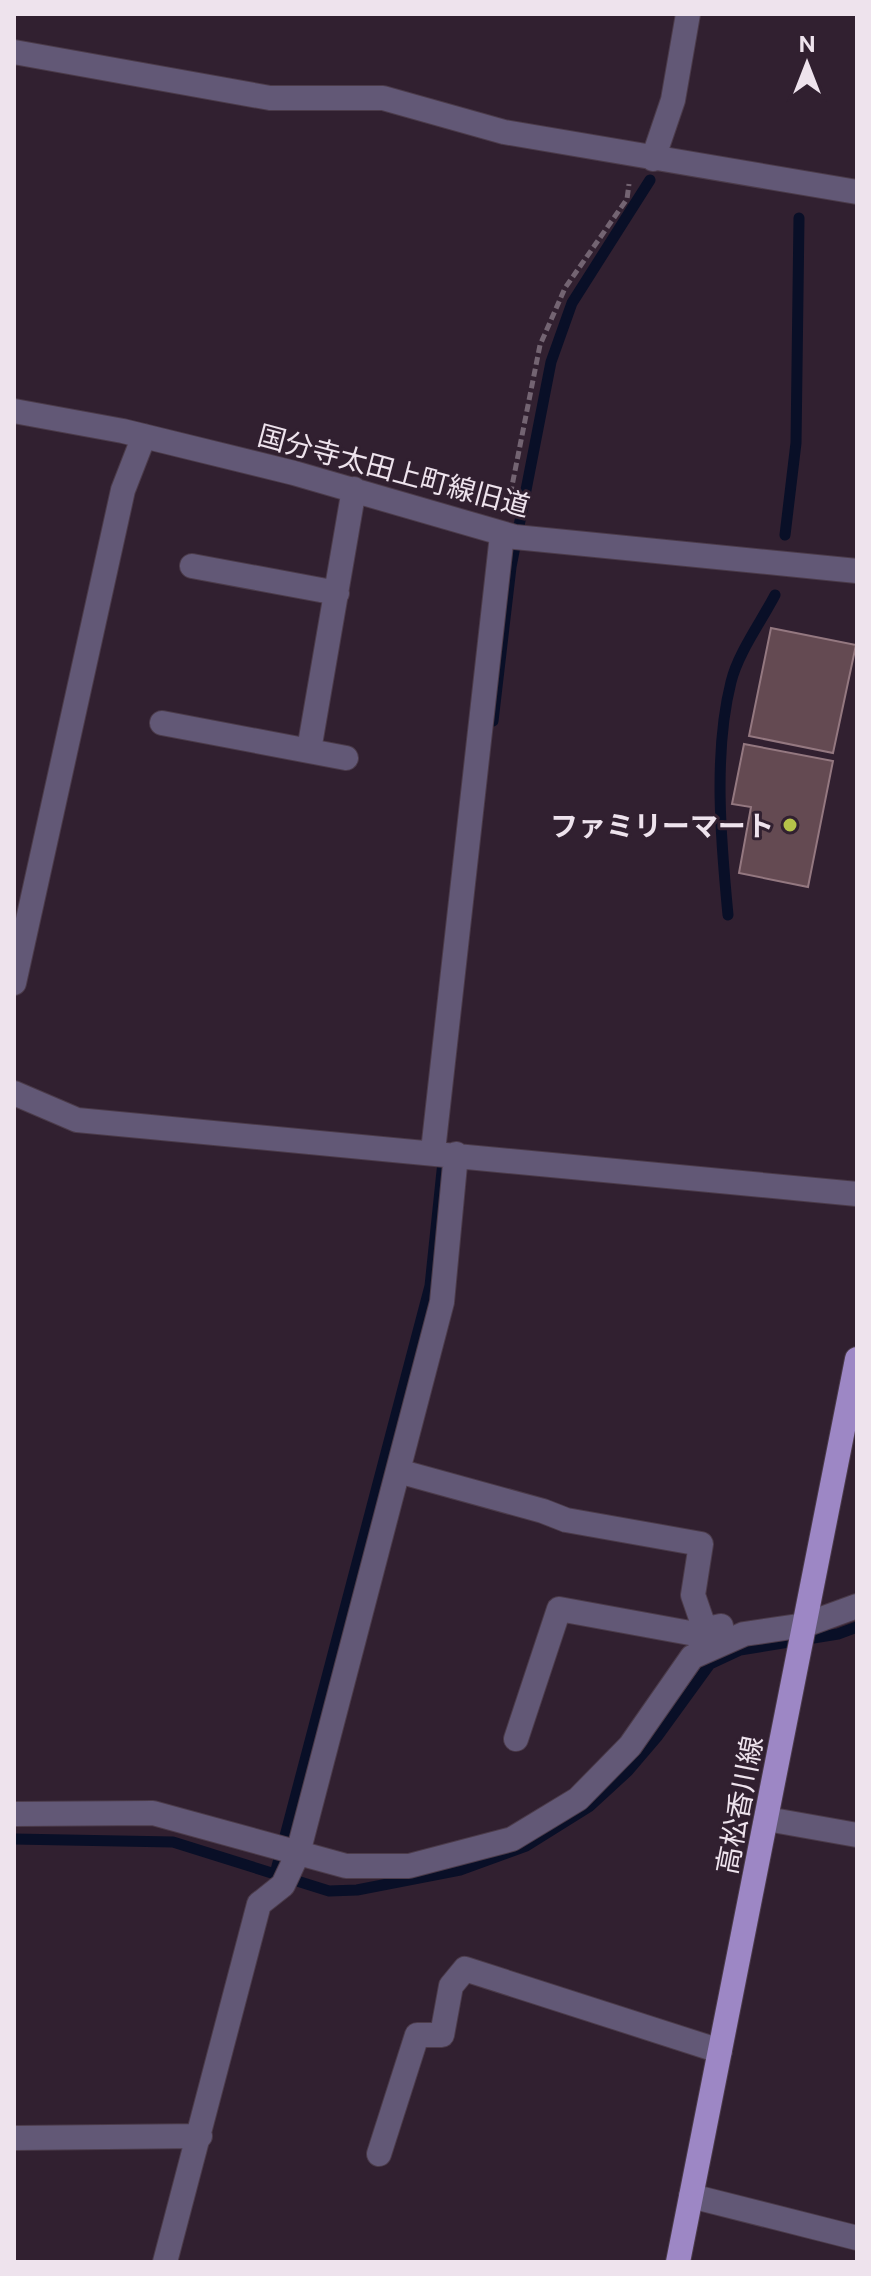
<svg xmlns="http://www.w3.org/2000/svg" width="871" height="2276" viewBox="0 0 871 2276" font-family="'Public Sans','Noto Sans JP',sans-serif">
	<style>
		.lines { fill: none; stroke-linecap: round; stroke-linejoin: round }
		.stream { stroke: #090f27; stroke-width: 11 }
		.building { fill: #644a52; stroke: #947880; stroke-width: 2 }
		.minor-casing { stroke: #4b3b4a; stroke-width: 26 }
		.major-casing { stroke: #4b3b4a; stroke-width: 26 }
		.path { stroke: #736472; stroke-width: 5; stroke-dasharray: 8 4; stroke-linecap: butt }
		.minor { stroke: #625876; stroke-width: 24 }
		.major { stroke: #9d87c5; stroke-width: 24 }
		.poi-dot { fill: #b5c249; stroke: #312030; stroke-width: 3 }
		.labels { text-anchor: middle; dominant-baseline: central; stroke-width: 6; stroke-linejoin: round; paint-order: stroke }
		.street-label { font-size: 28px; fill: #eee3ed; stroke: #312030 }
		.poi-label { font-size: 28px; font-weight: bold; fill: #eee3ed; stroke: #312030; text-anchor: end }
	</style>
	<rect width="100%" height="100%" fill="#312030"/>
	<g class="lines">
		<!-- stream -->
		<path class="stream" d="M785 535 796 443 799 218
			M493 721 511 567 551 362 572 303 650 180
			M728 915C721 842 713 753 731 682 738 653 761 622 775 595
			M14 1839 173 1842 329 1891 357 1890 460 1870 526 1846 590 1806 628 1771 657 1737 710 1664 740 1650 838 1634 857 1627
			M275 1874 430 1286 444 1152"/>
	</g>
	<!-- building -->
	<path class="building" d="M771 628 856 645 833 753 749 736Z
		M744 744 833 761 808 887 739 873 751 807 732 804Z"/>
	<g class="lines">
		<!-- minor casing -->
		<g class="minor-casing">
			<path id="minor" d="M14 52 270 98H383L504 132 857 192
				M653 159 673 100 688 14
				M14 411 123 431 294 473 515 537 857 571
				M192 566 337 593
				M162 723 346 758
				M309 750 354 489
				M14 983 123 490 144 436
				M14 1093 77 1120 857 1194
				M433 1151 502 535
				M398 1471 543 1511 566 1520 701 1544 693 1595 705 1630
				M516 1739 559 1609 690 1633 721 1626
				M14 1814 153 1813 346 1866H409L512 1839 578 1799 630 1746 692 1657 744 1634 805 1625 857 1606
				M767 1819 857 1835
				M14 2138 200 2136
				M379 2154 417 2035H442L451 1986 465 1969 720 2051
				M691 2196 857 2238
				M165 2262 259 1904 283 1885 298 1853 442 1302 456 1154"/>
		</g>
		<!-- major casing -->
		<g class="major-casing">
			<path id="major" d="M678 2262 857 1359"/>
		</g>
		<!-- path -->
		<path class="path" d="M508 506 540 345 565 288 627 199 629 184"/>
		<!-- minor -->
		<use href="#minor" class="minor"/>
		<!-- major -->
		<use href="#major" class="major"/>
	</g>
	<!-- markers -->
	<circle class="poi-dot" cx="790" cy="825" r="8"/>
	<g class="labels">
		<!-- street labels -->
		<g class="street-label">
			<text transform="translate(394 470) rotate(15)">国分寺太田上町線旧道</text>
			<text transform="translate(739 1805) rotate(-79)">高松香川線</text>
		</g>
		<!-- poi labels -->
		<g class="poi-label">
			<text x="774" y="825">ファミリーマート</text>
		</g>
	</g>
	<!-- border -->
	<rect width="871" height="2276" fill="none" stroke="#eee3ed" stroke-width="32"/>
	<!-- north arrow -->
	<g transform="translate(807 64)" stroke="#312030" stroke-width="6" paint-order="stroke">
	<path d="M0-6L14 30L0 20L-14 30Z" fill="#eee3ed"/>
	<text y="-12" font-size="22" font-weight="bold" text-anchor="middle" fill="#eee3ed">N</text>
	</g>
</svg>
